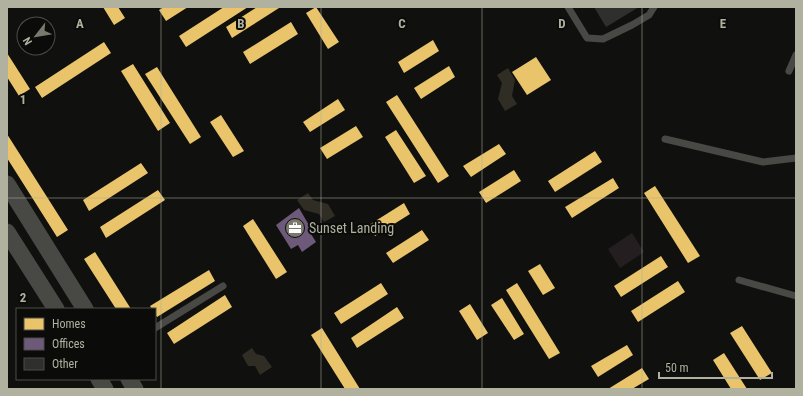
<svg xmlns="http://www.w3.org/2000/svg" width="803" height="396" viewBox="0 0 803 396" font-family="'Roboto Condensed',sans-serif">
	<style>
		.green { fill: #251e21 }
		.water { fill: #302d24 }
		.homes { fill: #e9c46a }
		.offices { fill: #6d597a }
		.building { fill: #2f2f2d }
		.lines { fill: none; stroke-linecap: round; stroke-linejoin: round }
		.service { stroke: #484844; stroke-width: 7 }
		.tertiary { stroke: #484844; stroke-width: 17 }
		.grid { fill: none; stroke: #b1b1a0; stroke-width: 1; stroke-opacity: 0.55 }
		.labels { text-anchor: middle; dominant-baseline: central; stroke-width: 4; stroke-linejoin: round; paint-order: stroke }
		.poi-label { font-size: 14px; fill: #b1b1a0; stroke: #0b0b0a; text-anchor: start }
		.grid-label { font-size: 13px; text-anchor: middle; font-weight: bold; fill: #b1b1a0; stroke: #0b0b0a; stroke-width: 4; stroke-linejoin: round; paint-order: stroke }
	</style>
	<rect width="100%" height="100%" fill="#10100f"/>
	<!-- green -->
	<path class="green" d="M632 233 644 252 620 268 608 249Z"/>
	<!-- water -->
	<path class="water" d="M508 68 515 80 512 96 517 104 505 111 498 99 502 83 497 75Z
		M308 193 313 200 328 204 335 216 324 222 319 214 304 210 297 200Z
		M252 348 256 354 264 356 272 367 260 375 255 366H248L242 355Z"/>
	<!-- homes -->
	<path class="homes" d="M103 7H118L125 18 114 25Z
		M164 7H188L166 21 159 10Z
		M224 7H248L186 47 179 36Z
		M257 7H279V8L232 38 226 27Z
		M316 7 339 42 328 49 306 13Z
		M291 22 298 34 250 64 243 52Z
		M433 40 439 51 404 73 398 62Z
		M104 42 111 53 42 98 35 87Z
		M7 53 30 89 19 96 7 77Z
		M536 57 551 80 527 95 512 72Z
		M133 64 170 123 158 131 121 71Z
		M449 66 455 77 421 99 414 88Z
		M157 67 201 137 190 144 145 74Z
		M397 95 449 176 438 183 386 102Z
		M338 99 345 110 310 132 303 122Z
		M221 115 244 151 233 157 210 122Z
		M356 126 363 137 327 159 320 148Z
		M396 130 426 176 414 183 385 137Z
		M7 134 68 230 57 237 7 158Z
		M499 144 506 154 471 177 463 166Z
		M595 151 602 162 555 192 548 181Z
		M141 163 148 173 89 211 83 200Z
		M514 170 521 181 486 203 479 192Z
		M613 178 619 188 572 218 565 207Z
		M655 186 700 256 688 263 644 193Z
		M158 190 165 200 106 238 100 227Z
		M404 203 410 214 375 236 369 225Z
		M253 219 287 272 276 279 243 226Z
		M422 230 429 240 393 263 386 253Z
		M95 252 131 309H116L84 259Z
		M661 256 668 267 621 297 614 286Z
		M540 264 555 288 543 295 528 271Z
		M209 270 215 281 157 317 155 314V309H152L150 306Z
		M678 281 685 292 638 322 631 311Z
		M381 283 388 294 341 324 334 313Z
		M517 283 560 353 549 359 506 290Z
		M225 295 232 307 174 344 167 333Z
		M502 298 524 334 514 340 491 305Z
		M470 304 488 333 477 340 459 311Z
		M397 307 404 318 357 348 351 338Z
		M742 326 772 373 760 380 730 333Z
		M322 328 360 389H345L311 335Z
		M627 345 633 355 598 377 591 366Z
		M724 353 747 389H731L713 360Z
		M642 368 649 379 632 389H608Z"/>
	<!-- offices -->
	<path class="offices" d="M299 208 313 232 311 234 316 242 302 252 298 245 291 249 276 225Z"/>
	<!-- building -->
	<path class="building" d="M594 7H639L606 27Z"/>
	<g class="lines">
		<!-- service -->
		<path class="service" d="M568 7 587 38 603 39 632 25 649 15 654 7
			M789 71 796 55
			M665 139 763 162 796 158
			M739 280 796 296
			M155 328 223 286"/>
		<!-- tertiary -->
		<path class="tertiary" d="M7 184 85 309
			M7 232 56 309
			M99 379 105 389
			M129 379 135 389"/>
	</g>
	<!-- grid -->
	<path class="grid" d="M161 7V389M321 7V389M482 7V389M642 7V389M7 198H796"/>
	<!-- icons -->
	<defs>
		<g id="office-disc" transform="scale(1)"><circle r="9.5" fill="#79796d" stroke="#0b0b0a"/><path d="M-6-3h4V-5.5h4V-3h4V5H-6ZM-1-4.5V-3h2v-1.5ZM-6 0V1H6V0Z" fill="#fff"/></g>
	</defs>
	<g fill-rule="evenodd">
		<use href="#office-disc" x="295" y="228"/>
	</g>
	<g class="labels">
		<!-- poi labels -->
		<g class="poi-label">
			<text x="309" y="228">Sunset Landing</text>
		</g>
	</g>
	<g class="grid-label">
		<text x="80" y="28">A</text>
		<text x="241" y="28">B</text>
		<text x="402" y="28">C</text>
		<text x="562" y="28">D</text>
		<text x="723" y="28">E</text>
		<text x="23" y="104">1</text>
		<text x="23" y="302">2</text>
	</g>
	<!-- border -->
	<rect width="803" height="396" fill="none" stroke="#b1b1a0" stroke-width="16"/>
	<!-- legend -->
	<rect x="16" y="308" width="140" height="72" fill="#0b0b0a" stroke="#4d4d46"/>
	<rect x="24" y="318" width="20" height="12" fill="#e9c46a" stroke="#4d4d46"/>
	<text x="52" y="328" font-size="12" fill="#b1b1a0">Homes</text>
	<rect x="24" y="338" width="20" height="12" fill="#6d597a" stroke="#4d4d46"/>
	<text x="52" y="348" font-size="12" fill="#b1b1a0">Offices</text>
	<rect x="24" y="358" width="20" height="12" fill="#2f2f2d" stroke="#4d4d46"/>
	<text x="52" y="368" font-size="12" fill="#b1b1a0">Other</text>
	<!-- north arrow -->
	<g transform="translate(36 36) rotate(239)"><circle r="19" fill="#0b0b0a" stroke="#4d4d46"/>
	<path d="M0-3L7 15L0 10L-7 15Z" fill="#79796d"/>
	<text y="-6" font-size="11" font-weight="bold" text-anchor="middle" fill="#b1b1a0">N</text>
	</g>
	<!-- scale -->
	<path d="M659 372v6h113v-6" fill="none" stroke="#b1b1a0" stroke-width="2"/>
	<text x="665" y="372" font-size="12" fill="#b1b1a0" stroke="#0b0b0a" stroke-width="3" paint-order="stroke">50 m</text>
</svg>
